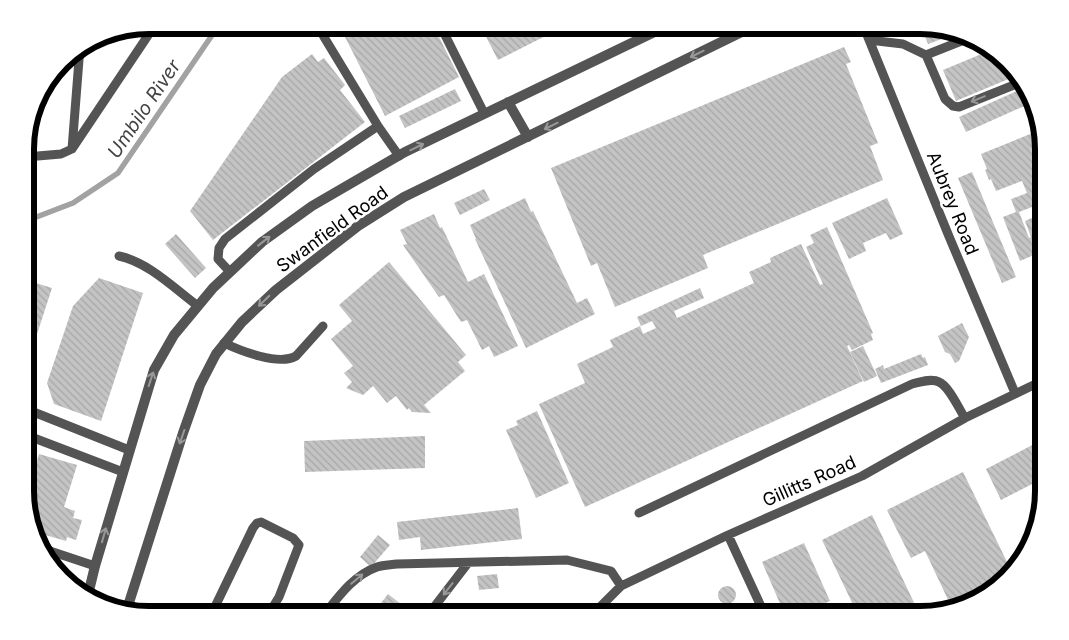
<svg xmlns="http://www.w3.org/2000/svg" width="1069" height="640" viewBox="0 0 1069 640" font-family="Inter,sans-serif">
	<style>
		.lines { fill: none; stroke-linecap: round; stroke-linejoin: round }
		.stream { stroke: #a2a2a2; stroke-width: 5.5 }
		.building { fill: url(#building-back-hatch); fill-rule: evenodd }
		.service { stroke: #545454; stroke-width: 9 }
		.minor { stroke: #545454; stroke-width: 10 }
		.oneway { stroke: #989898 }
		.labels { text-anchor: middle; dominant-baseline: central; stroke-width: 5; stroke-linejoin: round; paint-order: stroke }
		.street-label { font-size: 18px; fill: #000; stroke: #fff }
		.water-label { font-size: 19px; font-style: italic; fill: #434343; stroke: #fff }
		.rim { fill: none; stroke: #000; stroke-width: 6 }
	</style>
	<defs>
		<pattern id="building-back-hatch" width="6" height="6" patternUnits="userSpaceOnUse" patternTransform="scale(1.25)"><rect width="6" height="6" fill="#c4c4c4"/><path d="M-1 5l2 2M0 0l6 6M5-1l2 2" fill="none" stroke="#a7a7a7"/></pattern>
	</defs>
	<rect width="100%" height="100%" fill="#fff"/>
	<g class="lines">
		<!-- stream -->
		<path class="stream" d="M26 221 73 203 118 173 219 25"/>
	</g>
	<!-- building -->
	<path class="building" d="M339 25H433L459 77 385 116Z
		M480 25H567L498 60Z
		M928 27 955 34 928 44 922 29Z
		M844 47 851 62 846 64 878 143 870 146 883 180 703 255 708 268 615 307 597 263 591 266 551 168Z
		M991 50 1018 75 956 101 943 70Z
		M312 54 318 62 324 58 345 85 340 90 365 122 213 240 190 211 282 77Z
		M1026 87 1031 103 966 132 959 117Z
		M455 89 461 101 405 128 399 116Z
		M1040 130 1044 140V171L1042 172 1044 175V256L1041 258 1034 244 1032 245 1036 254 1020 261 1003 217 1016 212 1011 199 1027 193 1022 181 996 191 991 179 989 180 985 170 987 169 981 154ZM1032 207 1036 216 1025 221 1031 237 1029 238 1019 212Z
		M972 172 1016 277 1002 283 958 178Z
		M484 189 490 200 460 215 454 203Z
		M525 198 531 212 533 211 577 303 587 298 595 314 526 348 475 239H476L470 225Z
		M887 198 903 234 890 240 886 233 863 243 866 251 849 259 832 223Z
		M434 214 440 228 442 227 468 282 484 274 518 346 494 357 489 346 482 350 467 320 461 322 444 295 439 297 403 245 407 244 400 230Z
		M827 227 873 333 871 334 873 340 852 350 849 345 847 346 863 381 585 507 539 404 585 383 577 364 613 347 610 340 640 326 643 334 656 328 652 321 641 326 637 317 700 288 704 298 674 311 677 318 754 283 749 272 771 262 770 258 801 244 820 285 823 284 806 247 814 243 810 235Z
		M176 234 206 268 195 278 165 244Z
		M389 262 466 355 458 362 465 371 424 405 431 413 412 412 409 408 407 410 396 396 387 403 373 386 363 395 346 388 352 382 344 373 353 366 331 339 352 321 339 305Z
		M99 278 143 293 101 421 54 404 47 383 73 306Z
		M26 280 52 288 26 368Z
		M962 323 969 337 959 361 955 363 950 354 945 352 938 336Z
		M863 346 877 376 864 382 850 352Z
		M921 354 923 358 925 357 928 365 881 383 875 369 883 365 884 369Z
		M537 411 569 483 536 498 506 430 518 425 516 421Z
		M425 436V468L305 472 304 441Z
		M1044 439V478L1001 500 986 469Z
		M39 454 77 465 64 507 75 511 73 518 82 520 76 540 67 537 66 541 35 532 26 508V465L35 468Z
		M963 472 1011 570 983 598 952 608 925 551 911 558 887 510Z
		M518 508 522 539 421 550 420 537 399 540 397 522Z
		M872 515 920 615H858L822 540Z
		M378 535 390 545 371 567 360 557Z
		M804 543 830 601 816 607 815 603 785 615 762 562Z
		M497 574 499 588 479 590 477 576Z
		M718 595a9 9 0 1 1 18 0a9 9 0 1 1-18 0Z
		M388 594 415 615H372Z"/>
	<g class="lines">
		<!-- service -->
		<path class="service" d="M440 25 484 113
			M863 25 948 234 1015 393
			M869 40 903 44 926 55 945 99 953 106 959 107 1024 81
			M926 55 969 38
			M378 126 399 156
			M72 149 80 47
			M26 157 61 154 72 149 155 25
			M119 256C148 262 174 288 198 306
			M230 272 218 259 219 248 225 239 314 169 378 126 324 37 321 31 322 25
			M224 343C241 351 279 366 296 356L323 326
			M26 409 129 450
			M26 435 123 472
			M639 513 912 384C920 382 932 378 939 382 949 386 959 409 965 418
			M728 535 765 615
			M41 548 95 566
			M211 615 253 528 257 523 261 522 293 538 299 545 279 597 268 615
			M324 615C339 596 354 575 377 567 383 565 390 565 397 564L567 560 611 571 621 586
			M428 615 468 563
			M592 615 621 586 728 535 862 476 965 418 1044 380"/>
		<!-- minor -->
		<path class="minor" d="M508 102 528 137
			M87 599 95 566 154 370 174 335 213 288 262 242 312 206 405 152 669 25
			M127 609 183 433 200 385 216 354 242 322 276 290 358 226 404 197 756 25"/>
	</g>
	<!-- one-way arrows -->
	<defs><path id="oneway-shaft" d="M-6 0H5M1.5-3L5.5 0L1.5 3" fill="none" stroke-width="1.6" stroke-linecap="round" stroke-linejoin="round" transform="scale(1.25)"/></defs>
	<g class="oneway">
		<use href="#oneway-shaft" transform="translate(697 54) rotate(154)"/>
		<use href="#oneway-shaft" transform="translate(978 99) rotate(158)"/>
		<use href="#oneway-shaft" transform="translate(551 126) rotate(154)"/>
		<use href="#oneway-shaft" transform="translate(417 147) rotate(-26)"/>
		<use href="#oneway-shaft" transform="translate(264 241) rotate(-38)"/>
		<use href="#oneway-shaft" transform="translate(264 301) rotate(136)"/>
		<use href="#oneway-shaft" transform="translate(151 379) rotate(-72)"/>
		<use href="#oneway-shaft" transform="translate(182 437) rotate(109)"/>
		<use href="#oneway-shaft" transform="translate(104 535) rotate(-74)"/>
		<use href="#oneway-shaft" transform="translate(357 579) rotate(-40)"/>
		<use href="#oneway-shaft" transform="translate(448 589) rotate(128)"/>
	</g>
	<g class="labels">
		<!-- street labels -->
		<g class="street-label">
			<text transform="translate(953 203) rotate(68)">Aubrey Road</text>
			<text transform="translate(332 229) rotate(-36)">Swanfield Road</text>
			<text transform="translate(809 481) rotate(-24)">Gillitts Road</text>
		</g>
		<!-- water labels -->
		<g class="water-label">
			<text transform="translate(144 109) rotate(-56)">Umbilo River</text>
		</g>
	</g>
	<!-- crop -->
	<path d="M0 0H1069V640H0ZM149 34H920A115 115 0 0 1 1035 149V491A115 115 0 0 1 920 606H149A115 115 0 0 1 34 491V149A115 115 0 0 1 149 34Z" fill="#fff" fill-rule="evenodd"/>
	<path class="rim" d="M149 34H920A115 115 0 0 1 1035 149V491A115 115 0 0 1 920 606H149A115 115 0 0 1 34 491V149A115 115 0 0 1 149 34Z"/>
</svg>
